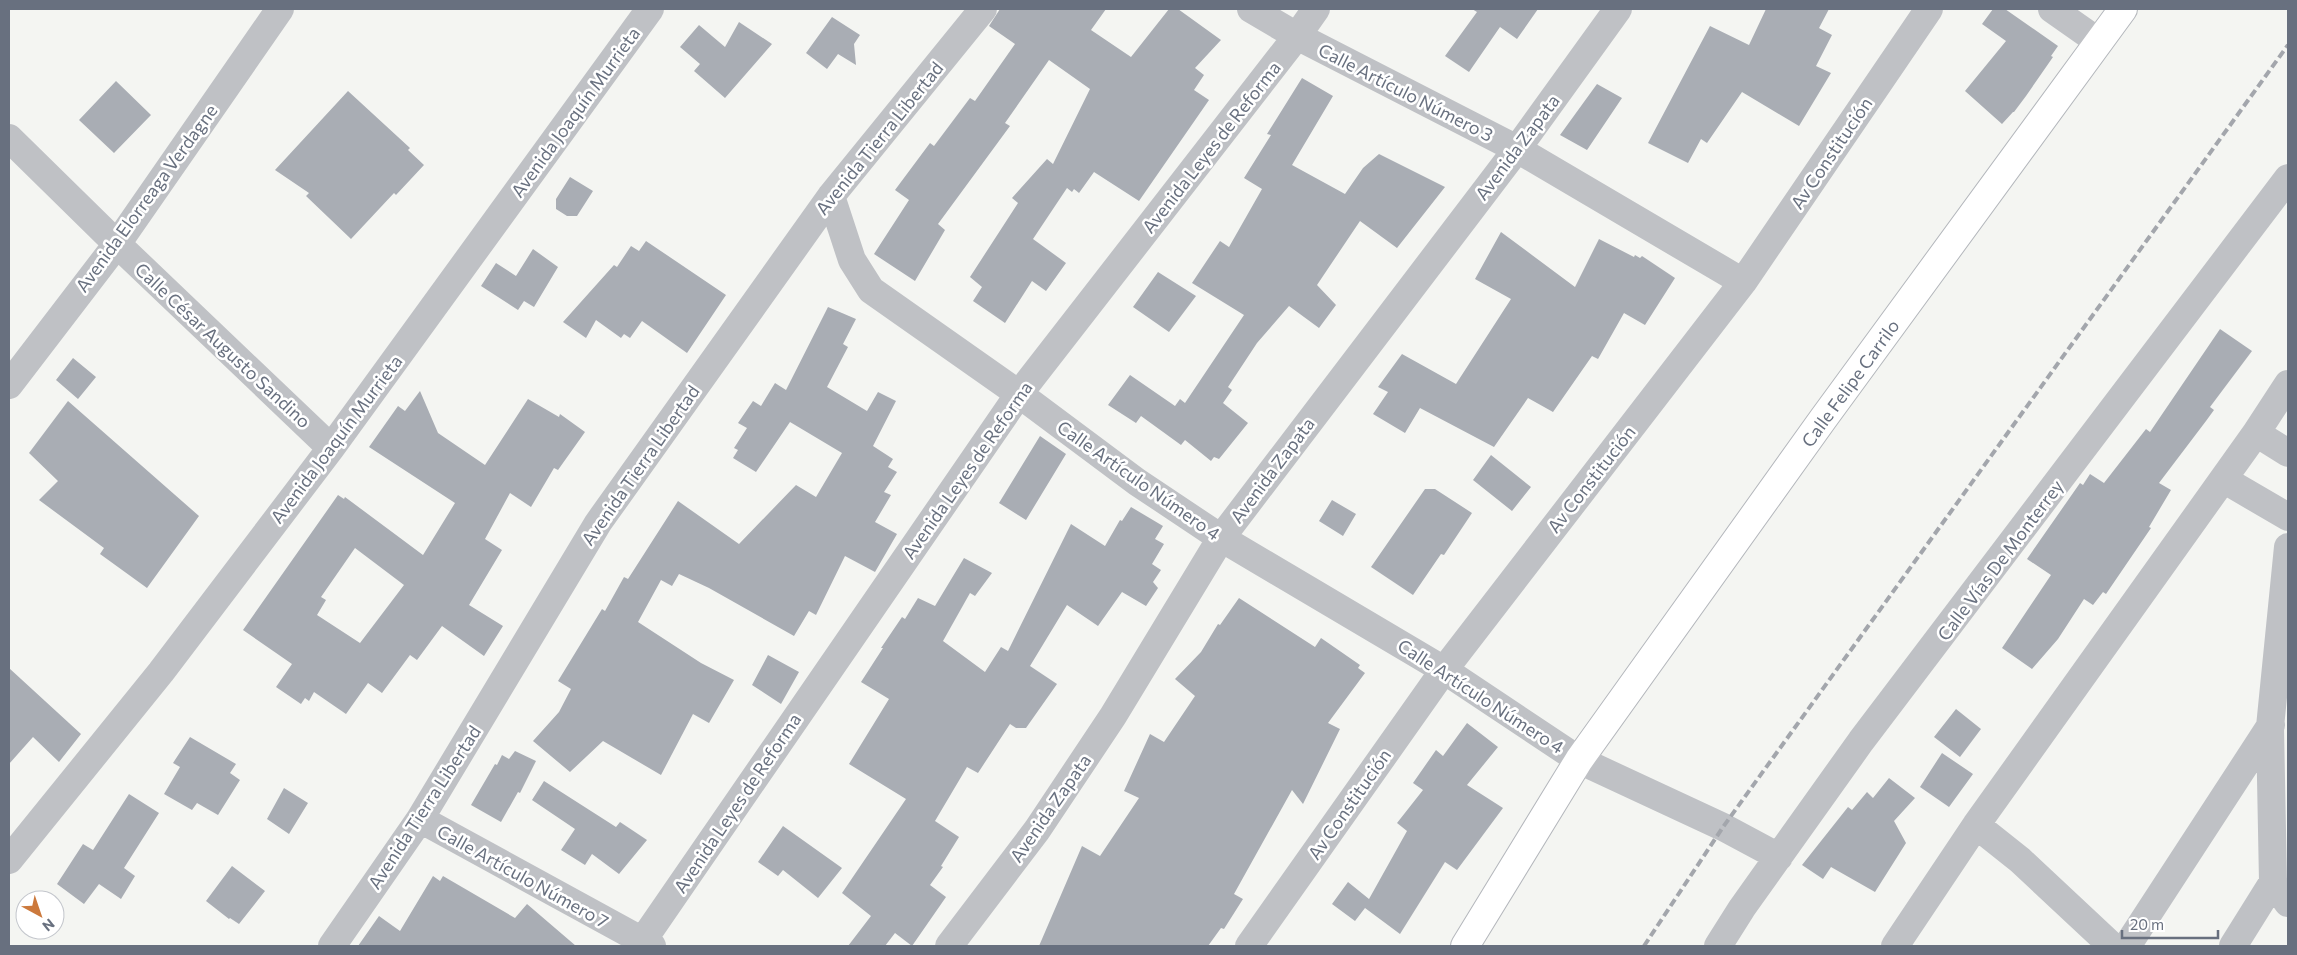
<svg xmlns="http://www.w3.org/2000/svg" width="2297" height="955" viewBox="0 0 2297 955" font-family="Commissioner,sans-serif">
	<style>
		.building { fill: #a9adb4; fill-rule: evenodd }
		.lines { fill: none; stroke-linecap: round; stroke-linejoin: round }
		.secondary-casing { stroke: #b4b7bc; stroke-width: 30 }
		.street { stroke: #bfc1c5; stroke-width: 28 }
		.secondary { stroke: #fff; stroke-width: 28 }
		.rail { stroke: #a3a6ac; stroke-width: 4; stroke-dasharray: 8 4; stroke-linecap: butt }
		.labels { text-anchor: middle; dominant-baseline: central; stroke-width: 5; stroke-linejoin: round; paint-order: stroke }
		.street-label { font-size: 18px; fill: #68707f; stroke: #fff }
	</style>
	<rect width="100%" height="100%" fill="#f4f5f2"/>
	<!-- building -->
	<path class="building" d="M1000 9H1106L1091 30 1131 57 1169 9H1178L1221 40 1195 68 1204 75 1194 90 1209 100 1139 201 1094 172 1079 193 1074 189 1072 192 1067 188 1033 239 1066 263 1046 291 1032 281 1005 323 973 301 982 287 970 277 1018 203 1012 198 1047 159 1053 164 1090 89 1049 60 1005 123 1010 126 938 224 945 230 915 281 874 254 909 200 895 190 930 143 934 146 970 98 975 101 1015 44 989 26Z
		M1472 9H1538L1517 39 1500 27 1469 72 1445 56 1477 12Z
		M1766 9H1829L1819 28 1832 35 1816 66 1831 73 1799 126 1742 92 1707 143 1701 139 1688 163 1648 143 1710 26 1749 45Z
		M1993 9H2005L2058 46 2051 56 2053 57 2026 96 2014 112H2013L2002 124 1965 91 2006 41 1982 24Z
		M832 17 860 35 854 44 856 65 838 54 827 69 806 53Z
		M739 22 772 44 725 98 694 71 700 64 680 47 699 25 725 47Z
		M1302 78 1333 96 1292 165 1345 194 1363 168 1379 154 1445 187 1397 248 1360 221 1317 285 1336 305 1319 328 1289 306 1257 343 1228 387 1232 390 1223 403 1248 423 1219 459 1214 457 1211 461 1185 440 1181 445 1141 416 1136 423 1108 405 1130 375 1175 406 1180 399 1185 403 1244 315 1192 283 1220 241 1229 247 1262 189 1244 178 1271 135 1267 134Z
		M116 81 151 115 114 153 79 120Z
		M1597 84 1622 98 1587 150 1560 135Z
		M348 91 410 148 408 150 424 165 396 195 394 193 351 239 306 196 309 193 275 170Z
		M570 177 593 191 577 216H567L556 209V199Z
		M1501 232 1575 287 1599 239 1634 257 1635 255 1640 258 1642 256 1675 278 1645 325 1624 313 1598 359 1592 356 1553 412 1528 398 1494 447 1420 408 1405 433 1373 414 1388 392 1378 387 1402 354 1456 384 1511 299 1475 279Z
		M646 241 726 295 687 353 642 321 630 338 624 334 621 338 596 320 586 338 563 322 614 265 617 267 631 246 639 251Z
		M533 249 558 267 534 307 524 301 518 310 481 286 496 263 516 276Z
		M1158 272 1196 296 1169 332 1133 307Z
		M828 307 856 319 843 344 848 347 827 387 867 411 878 392 896 401 873 446 893 459 888 467 897 472 884 492 891 495 875 522 897 534 875 572 845 556 816 615 809 611 794 636 709 588 679 574 672 586 661 580 638 622 701 663 734 680 709 723 693 714 661 775 603 741 570 772 533 741 559 712 571 689 558 681 602 609 605 611 624 577 628 579 678 501 739 544 796 485 816 497 842 453 790 422 756 472 733 458 738 450 734 448 747 428 738 423 753 401 761 406 775 383 786 390Z
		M2220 329 2252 351 2210 407 2214 410 2206 421 2159 483 2171 490 2149 527 2151 528 2106 594 2103 592 2093 605 2084 599 2058 639 2032 669 2002 648 2051 575 2027 559 2080 483 2083 485 2090 474 2104 483 2146 429 2150 432Z
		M73 358 96 377 78 399 56 380Z
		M420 391 438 433 485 465 528 399 559 417 560 414 585 432 558 470 554 468 531 507 510 493 485 539 502 550 469 605 503 626 484 656 442 626 417 660 410 655 382 693 368 683 346 714 314 692 309 701 305 698 301 704 276 687 292 664 243 630 338 495 344 499 345 497 423 555 455 503 369 447 398 406 405 411ZM355 548 404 585 360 643 317 615 326 600 321 597Z
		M68 401 199 516 147 588 100 554 104 548 39 500 58 481 29 453Z
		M1040 436 1066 454 1026 520 999 503Z
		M1491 455 1531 487 1512 511 1473 480Z
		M1425 489H1435L1472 513 1444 555 1441 554 1413 595 1371 567Z
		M1332 500 1356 514 1343 536 1319 521Z
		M1131 507 1163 526 1155 539 1164 544 1152 564 1161 570 1153 582 1158 588 1146 606 1122 592 1098 626 1067 605 1030 666 1057 684 1026 728H1016L1010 724 978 773 967 767 935 821 959 837 941 866 943 867 930 885 946 897 912 946 895 933 885 946H848L871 916 842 893 906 799 849 764 889 699 861 682 883 648H881L902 617 905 619 918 598 935 606 964 558 992 573 975 596 970 593 943 641 985 672 1001 647 1008 651 1071 524 1105 546 1120 520 1122 521Z
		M1239 598 1315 647 1321 638 1360 665 1358 668 1365 673 1328 723 1340 729 1303 804 1292 790 1234 894 1243 899 1224 929 1221 928 1208 946H1039L1082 846 1100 856 1139 798 1124 791 1150 734 1164 742 1195 696 1175 679 1201 652 1218 624 1220 625Z
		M768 655 799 672 781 704 752 685Z
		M9 668 81 734 59 762 33 737 9 764Z
		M1956 709 1981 729 1960 757 1934 737Z
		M1467 723 1498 747 1467 785 1503 808 1457 870 1445 862 1400 934 1365 908 1355 921 1332 904 1348 882 1369 899 1407 831 1397 823 1423 790 1413 783 1436 750 1443 756Z
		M190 737 236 764 230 773 240 780 218 815 197 803 192 810 164 794 180 767 173 763Z
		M515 751 536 761 520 793 518 792 501 822 471 805 495 764 497 765 502 755 509 759Z
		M1942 753 1973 774 1949 807 1920 787Z
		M1889 778 1915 798 1894 821 1906 843 1875 892 1831 867 1823 879 1802 865 1848 807 1852 810 1867 792 1873 798Z
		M544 781 616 827 620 822 647 840 619 874 592 854 585 865 561 850 575 829 532 800Z
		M284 788 308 803 289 834 267 819Z
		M129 794 159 813 124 868 135 876 121 899 99 884 84 904 57 884 83 844 93 850Z
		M783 826 842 868 818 898 783 870 778 876 758 862Z
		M232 866 265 891 239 924 230 918 229 919 206 901Z
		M433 876 440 881 443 876 515 918 527 904 576 946H358L379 916 400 931Z"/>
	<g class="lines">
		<!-- secondary casing -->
		<g class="secondary-casing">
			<path id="secondary" d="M1465 946 1579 760 1823 419 2123 9"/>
		</g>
		<!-- street -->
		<path class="street" d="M1251 9 1297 36 1517 149 1743 282
			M2052 9 2099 42
			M9 138 117 244 331 448
			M831 196 852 260 871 290 1019 394 1137 482 1221 538 1444 670 1579 760 1723 827 1779 857
			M9 385 117 244 280 9
			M2256 433 2288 453
			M2223 479 2288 517
			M420 819 652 946
			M1976 825 2020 860 2112 946
			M9 860 161 672 331 448 650 9
			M2273 882 2270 727 2288 547
			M332 946 420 819 598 523 831 196 983 9
			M639 946 1019 394 1297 36 1316 9
			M949 946 1037 830 1113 716 1221 538 1517 149 1618 9
			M1249 946 1444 670 1743 282 1929 9
			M1718 946 1742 908 1861 741 2288 178
			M1895 946 1976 825 2256 433 2288 384
			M2127 946 2271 725
			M2233 946 2273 882 2288 903"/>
		<!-- secondary -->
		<use href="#secondary" class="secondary"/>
		<!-- rail -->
		<path class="rail" d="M1644 946 1723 827 2288 45"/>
	</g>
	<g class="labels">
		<!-- street labels -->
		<g class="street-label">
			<text transform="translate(1406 92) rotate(27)">Calle Artículo Número 3</text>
			<text transform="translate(575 112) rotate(-54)">Avenida Joaquín Murrieta</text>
			<text transform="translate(879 138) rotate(-51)">Avenida Tierra Libertad</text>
			<text transform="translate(1211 147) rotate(-52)">Avenida Leyes de Reforma</text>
			<text transform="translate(1517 147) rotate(-53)">Avenida Zapata</text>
			<text transform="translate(1831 153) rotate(-56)">Av Constitución</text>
			<text transform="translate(146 198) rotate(-54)">Avenida Elorreaga Verdagne</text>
			<text transform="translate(223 345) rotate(43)">Calle César Augusto Sandino</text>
			<text transform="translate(1850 383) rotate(-54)">Calle Felipe Carrilo</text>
			<text transform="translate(336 439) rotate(-53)">Avenida Joaquín Murrieta</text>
			<text transform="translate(640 465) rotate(-55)">Avenida Tierra Libertad</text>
			<text transform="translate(967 470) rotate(-55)">Avenida Leyes de Reforma</text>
			<text transform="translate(1272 470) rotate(-53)">Avenida Zapata</text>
			<text transform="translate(1591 479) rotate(-52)">Av Constitución</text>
			<text transform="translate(1139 480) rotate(35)">Calle Artículo Número 4</text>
			<text transform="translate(2000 560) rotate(-53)">Calle Vías De Monterrey</text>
			<text transform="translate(1481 696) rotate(33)">Calle Artículo Número 4</text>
			<text transform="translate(737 803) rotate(-56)">Avenida Leyes de Reforma</text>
			<text transform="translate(1349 804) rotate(-55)">Av Constitución</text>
			<text transform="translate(424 807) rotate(-57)">Avenida Tierra Libertad</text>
			<text transform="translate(1050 808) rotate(-55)">Avenida Zapata</text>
			<text transform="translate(523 876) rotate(29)">Calle Artículo Número 7</text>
		</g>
	</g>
	<!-- border -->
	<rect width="2297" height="955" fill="none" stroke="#68707f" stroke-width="20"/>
	<!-- north arrow -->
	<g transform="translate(40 915) rotate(140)"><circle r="24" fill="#ffffff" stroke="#c3c6cc"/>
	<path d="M0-4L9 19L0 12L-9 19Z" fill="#cc793c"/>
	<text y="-8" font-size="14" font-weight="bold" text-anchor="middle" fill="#68707f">N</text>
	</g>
	<!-- scale -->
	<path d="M2122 930v8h96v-8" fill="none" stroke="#68707f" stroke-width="2.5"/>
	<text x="2130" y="930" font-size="15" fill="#68707f" stroke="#ffffff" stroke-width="4" paint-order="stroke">20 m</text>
</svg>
